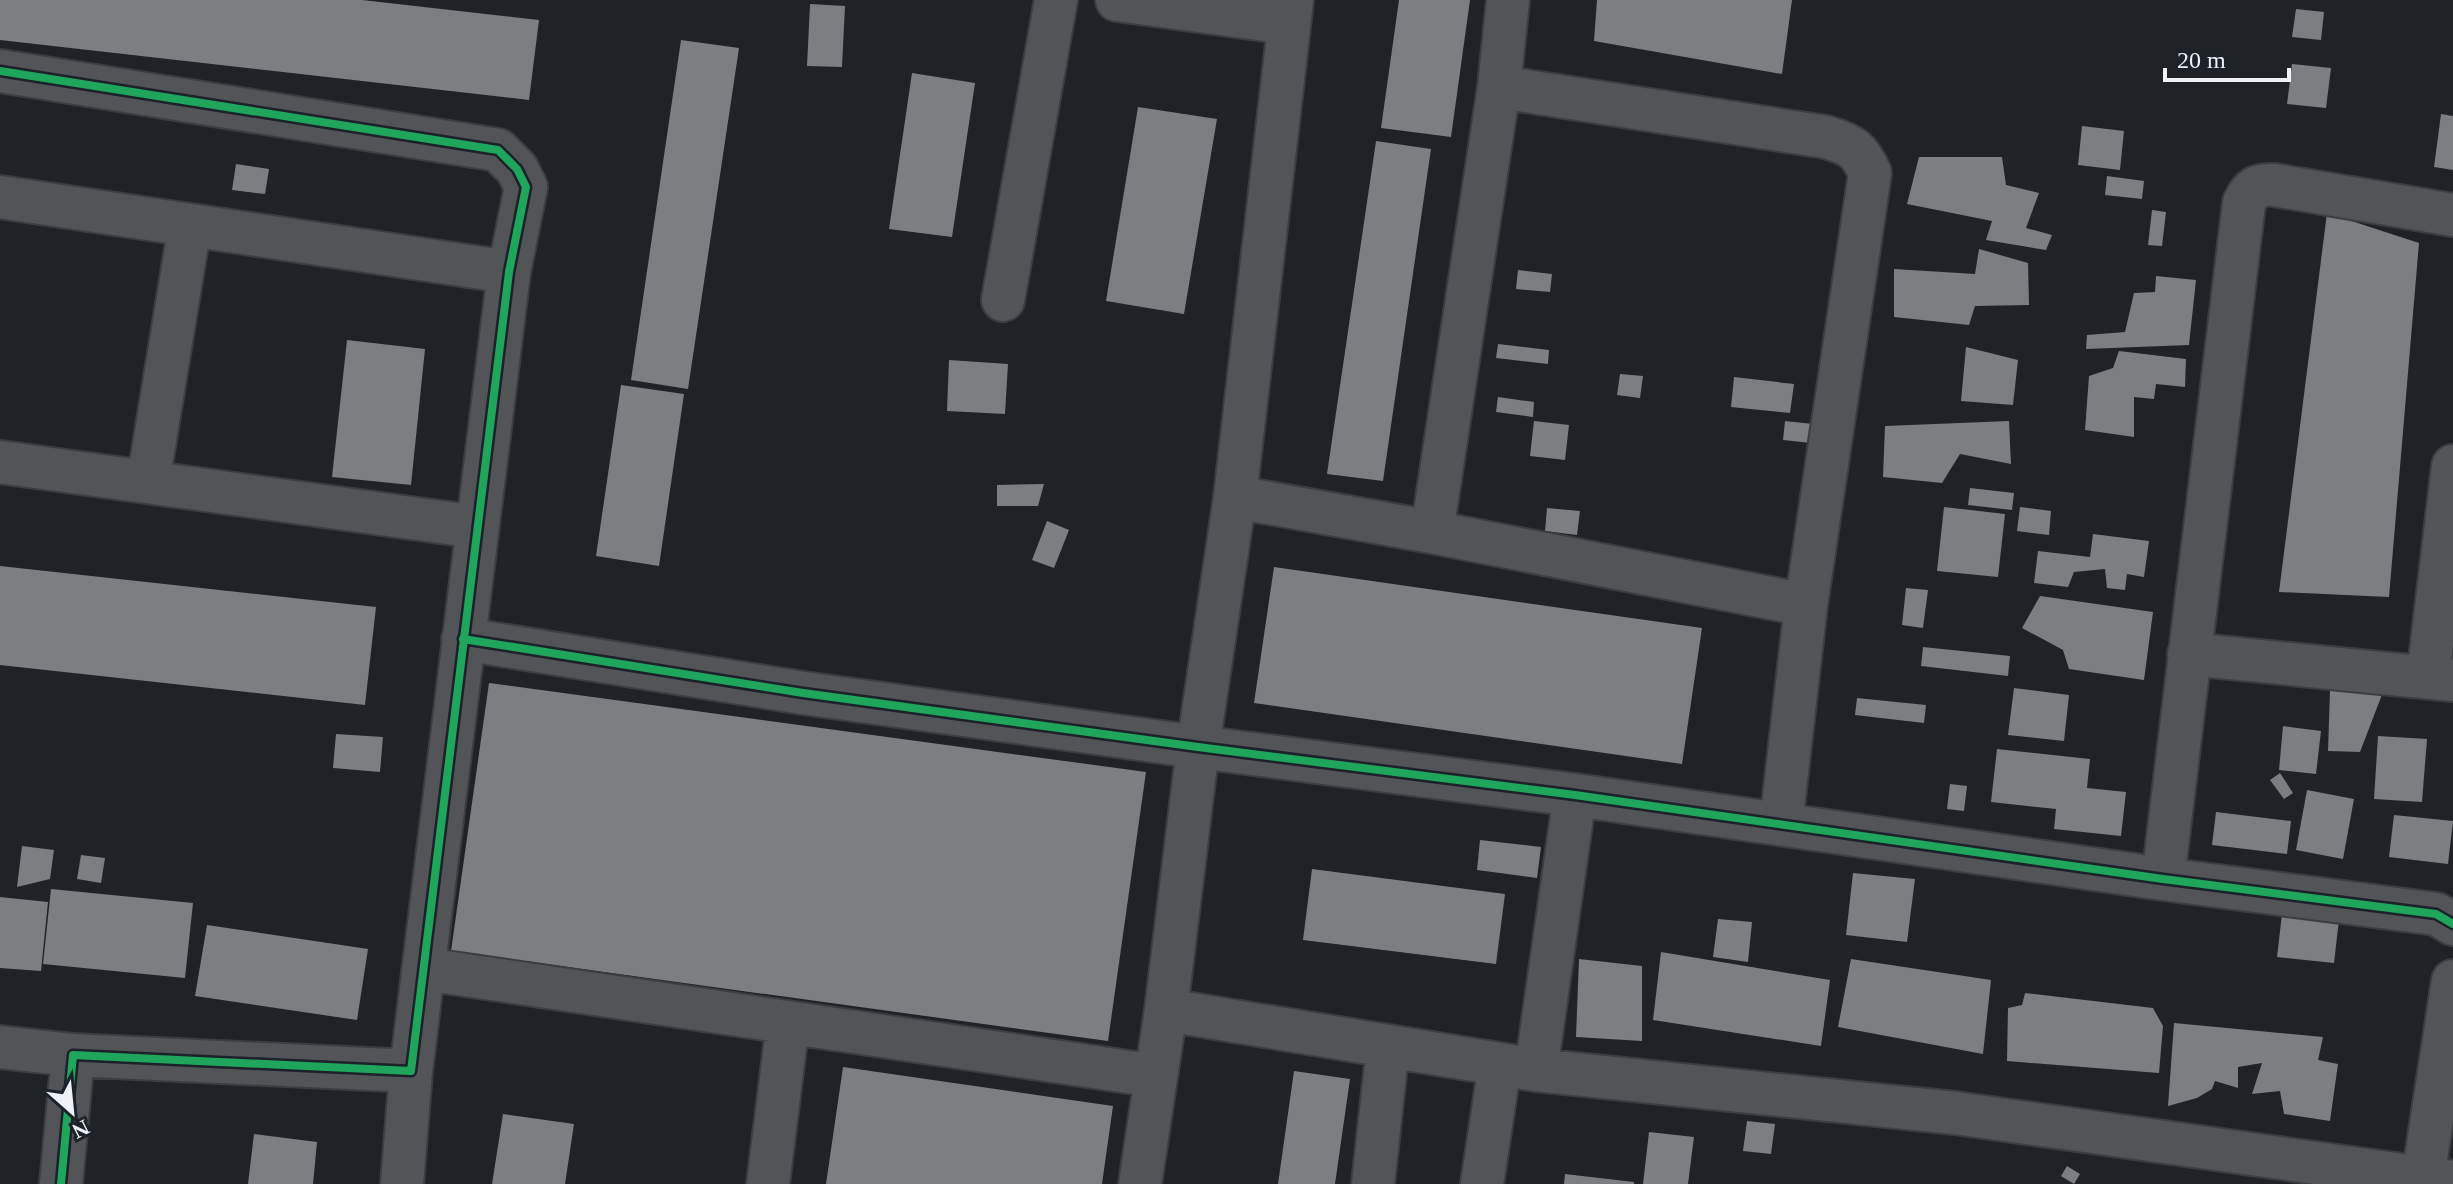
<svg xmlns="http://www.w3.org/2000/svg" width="2453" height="1184" viewBox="0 0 2453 1184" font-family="'Times New Roman',serif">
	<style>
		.building { fill: #7c7e82 }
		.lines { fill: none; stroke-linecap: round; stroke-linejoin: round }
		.minor-casing { stroke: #3b3e41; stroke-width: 46 }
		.minor { stroke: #525458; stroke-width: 42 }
		.cycleway-casing { stroke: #1c2229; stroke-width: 13 }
		.cycleway { stroke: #20a55d; stroke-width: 8 }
	</style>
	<rect width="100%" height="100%" fill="#1f2226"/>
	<!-- building -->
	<path class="building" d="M0 0H362L539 20 529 100 0 40Z
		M1399 0H1470L1451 137 1381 128Z
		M1597 0H1792L1782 74 1594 41Z
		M810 4 845 6 842 67 807 66Z
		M2296 9 2324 12 2321 40 2292 37Z
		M681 40 739 48 688 389 631 380Z
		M2292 64 2331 68 2326 108 2287 104Z
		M912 73 975 83 952 237 889 229Z
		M1138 107 1217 119 1184 314 1106 301Z
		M2441 114 2453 116V170L2434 167Z
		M2082 126 2124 131 2120 170 2078 165Z
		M1376 141 1431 149 1383 481 1327 474Z
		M1919 157H2002L2006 185 2039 193 2026 228 2052 235 2046 250 1986 240 1992 221 1907 204Z
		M236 164 269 169 265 194 232 190Z
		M2107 176 2144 181 2142 199 2105 195Z
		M2152 210 2166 212 2162 246 2148 245Z
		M2327 213 2419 243 2389 597 2279 592Z
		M1979 249 2028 263 2029 305 1975 306 1969 325 1894 317V269L1975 274Z
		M1518 270 1552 274 1550 292 1516 289Z
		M2156 276 2196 280 2189 345 2086 349 2087 335 2125 332 2134 293 2155 292Z
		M347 340 425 349 411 485 332 477Z
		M1498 344 1549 350 1548 364 1496 358Z
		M1966 347 2018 360 2013 405 1961 401Z
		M2119 351 2186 359 2185 387 2156 384 2154 399 2134 397V437L2085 430 2089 376 2113 368Z
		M949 360 1008 364 1005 414 947 411Z
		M1620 374 1643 376 1640 398 1617 395Z
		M1734 377 1794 384 1790 413 1731 407Z
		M621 385 684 394 659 566 596 556Z
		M1498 397 1534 402 1533 417 1496 412Z
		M1534 421 1569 425 1565 460 1530 456Z
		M1785 421 1813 424 1811 443 1783 440Z
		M2009 421 2011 464 1960 454 1942 483 1883 477 1885 426Z
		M1044 484 1038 506H997V485Z
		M1970 488 2014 493 2012 510 1968 505Z
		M1944 507 2005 514 1998 577 1937 571Z
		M2020 507 2051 511 2049 535 2017 531Z
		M1547 508 1580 511 1577 535 1545 531Z
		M1047 521 1069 530 1054 568 1032 560Z
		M2093 534 2149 541 2144 577 2127 574 2125 590 2107 588 2105 569 2074 572 2068 587 2034 583 2038 551 2090 557Z
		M0 566 376 607 365 705 0 665Z
		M1274 567 1702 628 1682 764 1254 703Z
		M1906 588 1928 590 1923 628 1902 625Z
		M2040 596 2153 612 2144 680 2069 669 2063 650 2022 628Z
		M1923 647 2010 656 2008 676 1921 666Z
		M489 683 1146 772 1108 1041 451 951Z
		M2014 688 2069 695 2064 741 2008 735Z
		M2330 690 2383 692 2360 752 2328 751Z
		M1857 698 1926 705 1924 723 1855 715Z
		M2283 726 2321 731 2316 774 2279 770Z
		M336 734 383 737 380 772 333 768Z
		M2378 736 2427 739 2422 802 2374 799Z
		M1997 749 2090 759 2087 788 2126 792 2121 836 2054 829 2056 809 1991 802Z
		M2280 773 2293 793 2284 799 2270 780Z
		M1950 784 1967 786 1964 811 1947 809Z
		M2307 790 2354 799 2343 859 2296 850Z
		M2216 812 2291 821 2287 854 2212 845Z
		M2394 815 2453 821 2448 864 2389 857Z
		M1480 840 1541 847 1537 878 1477 870Z
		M22 846 54 850 50 879 17 887Z
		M81 855 105 858 101 883 77 879Z
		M1312 869 1505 894 1496 964 1303 940Z
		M1853 873 1915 879 1907 942 1846 935Z
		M51 889 193 903 185 978 43 964Z
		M0 897 48 902 41 971 0 968Z
		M2282 914 2339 920 2334 963 2277 957Z
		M1718 919 1752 922 1748 962 1713 957Z
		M207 925 368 949 357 1020 195 996Z
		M1661 952 1830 980 1821 1046 1653 1020Z
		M1579 959 1642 966V1041L1576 1037Z
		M1851 959 1991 980 1983 1054 1838 1027Z
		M2025 993 2153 1008 2163 1026 2159 1073 2007 1061 2008 1008 2022 1005Z
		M2174 1023 2323 1037 2318 1060 2338 1064 2330 1121 2284 1114 2280 1091 2252 1094 2262 1063 2238 1067V1088L2215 1081 2212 1089 2197 1098 2168 1106Z
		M843 1067 1113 1106 1102 1184H826Z
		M1294 1071 1350 1079 1335 1184H1278Z
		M503 1114 574 1124 565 1184H492Z
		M1747 1121 1775 1124 1771 1154 1743 1151Z
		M1649 1132 1694 1137 1688 1184H1643Z
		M254 1134 317 1142 313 1184H248Z
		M2067 1166 2080 1174 2074 1184 2061 1176Z
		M1565 1174 1634 1182V1184H1564Z"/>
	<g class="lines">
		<!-- minor casing -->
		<g class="minor-casing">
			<path id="minor" d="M1117 0 1289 23
				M0 71 498 150 517 169 526 187 509 272 411 1071 73 1055 61 1184
				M1499 87 1826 137C1852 145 1859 149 1870 173L1806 605 1781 824
				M0 197 509 272
				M1003 300 1056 0
				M0 462 477 527
				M148 482 190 225
				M1235 497 1432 532 1806 605
				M1432 532 1499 87 1508 0
				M463 639 803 693 1198 747 1575 795 2163 879 2436 914 2453 924
				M2189 654 2453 680
				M2428 677 2453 466
				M1575 795 1536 1070 1955 1113 2453 1182
				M2163 879 2244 203C2251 188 2257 184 2274 185L2453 215
				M424 969 1156 1076
				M1166 1010 1388 1046
				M0 1047 73 1055
				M402 1184 411 1071
				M768 1184 788 1022
				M1140 1184 1166 1010 1198 747 1235 497 1292 0
				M1373 1184 1388 1046 1536 1070
				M1482 1184 1500 1064
				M2422 1184 2453 981"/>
		</g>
		<!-- minor -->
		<use href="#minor" class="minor"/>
		<!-- cycleway casing -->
		<g class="cycleway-casing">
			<path id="cycleway" d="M0 71 498 150 517 169 526 187 509 272 411 1071 73 1055 61 1184
				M463 639 803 693 1198 747 1575 795 2163 879 2436 914 2453 924"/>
		</g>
		<!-- cycleway -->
		<use href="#cycleway" class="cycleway"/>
	</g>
	<!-- north arrow -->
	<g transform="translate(72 1112) rotate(153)" stroke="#1c2229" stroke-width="6" paint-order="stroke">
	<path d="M0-6L14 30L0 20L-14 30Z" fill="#eff3f9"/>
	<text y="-12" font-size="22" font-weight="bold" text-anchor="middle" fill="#eff3f9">N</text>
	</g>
	<!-- scale -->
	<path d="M2165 68v12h124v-12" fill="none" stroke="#eff3f9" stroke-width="4"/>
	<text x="2177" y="68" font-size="24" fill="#eff3f9" stroke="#1c2229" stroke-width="6" paint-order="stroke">20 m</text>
</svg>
